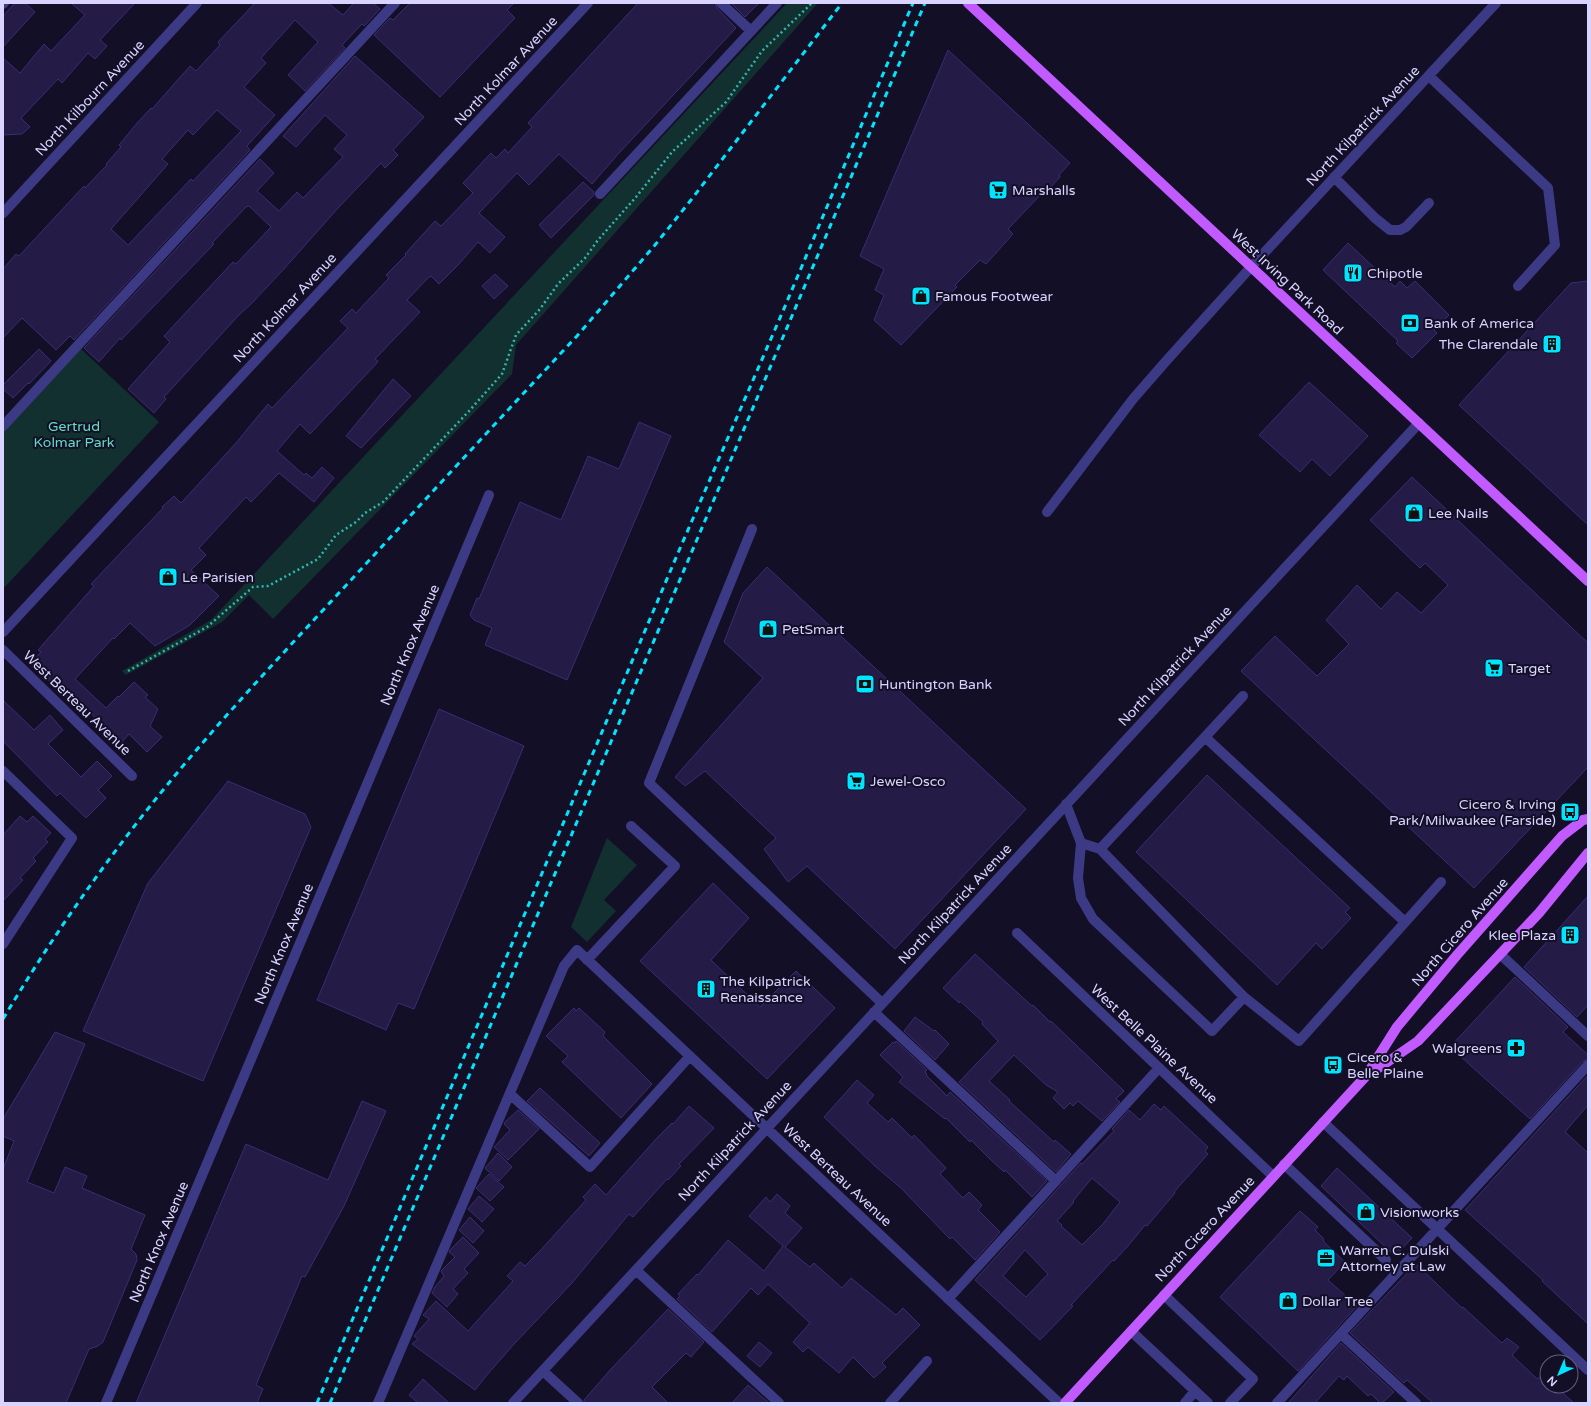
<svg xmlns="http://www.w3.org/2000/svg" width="1591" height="1406" viewBox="0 0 1591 1406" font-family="'Varela Round',sans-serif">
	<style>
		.green { fill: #12302f }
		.building { fill: #241b47; stroke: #3b2d73; fill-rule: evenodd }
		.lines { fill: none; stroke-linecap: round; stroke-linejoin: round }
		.path { stroke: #2fb8b0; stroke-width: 2.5; stroke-dasharray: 2 3; stroke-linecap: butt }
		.minor { stroke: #3d3a85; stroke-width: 10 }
		.major { stroke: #c25bff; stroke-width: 10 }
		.rail { stroke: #00e5ff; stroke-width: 3; stroke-dasharray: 6 5; stroke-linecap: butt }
		.labels { text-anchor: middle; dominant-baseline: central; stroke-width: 4; stroke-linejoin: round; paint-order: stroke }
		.street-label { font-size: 14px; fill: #d9d4ff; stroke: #130f26 }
		.poi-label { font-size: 14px; fill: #d9d4ff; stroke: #130f26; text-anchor: start }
		.park-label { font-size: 14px; fill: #5fe0c0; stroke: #130f26 }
	</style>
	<rect width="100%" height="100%" fill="#130f26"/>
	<!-- green -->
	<path class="green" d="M787 3H818L516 345 512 374 273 619 249 595 222 622 126 675 122 671 211 620Z
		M80 348 159 422 3 589V431Z
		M607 838 637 865 604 900 616 911 587 942 571 927Z"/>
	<!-- building -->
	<path class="building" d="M15 3H25L35 12 3 47V16Z
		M71 3H135L100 40 107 46 95 59 88 53 62 83 58 79 21 118 30 127 22 134 3 135V58L20 73 44 44 51 51 85 15Z
		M255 3H328L343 15 354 3H373L380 9 364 26 362 24 342 45 345 48 305 91 288 75 318 42 295 20 261 58 266 63 244 87 275 115 247 146 250 150 74 340 70 336 56 350 22 318 3 338V269L16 254 19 256 84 186 85 188 107 165 106 164 121 147 119 145 138 122 151 108 152 109 190 66 196 71 220 45 218 42ZM217 110 241 131 193 181 191 179 128 245 111 229 168 164 162 159 188 130 193 135Z
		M410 3H514L507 10 515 18 440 97 374 35 390 18 393 20Z
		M638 3H715L717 8 736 28 619 153 592 184 559 154 529 185 517 173 479 213 505 237 490 253 478 242 459 264 439 284 431 276 428 278 407 300 420 312 375 359 378 361 377 363 310 434 300 424 277 451 304 475 306 473 312 478 322 467 334 478 314 502 279 473 251 502 246 497 199 548 206 555 191 570 219 596 190 625 155 646 130 623 114 639 113 638 75 679 106 708 118 696 119 697 134 682 148 695 145 697 158 709 150 726 162 737 147 752 129 734 121 743 76 699 72 703 31 663 41 652 38 650 94 586 91 584 163 508 162 507 174 496 181 503 236 443 268 404 272 408 348 328 340 321 352 309 356 313 389 278 386 275 406 255 405 254 435 221 441 226 473 193 463 183 491 153 496 158 505 149 508 153 532 127 528 123Z
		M731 3H759L745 17Z
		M948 50 1070 163 1059 175 1060 177 1047 191 1045 190 1008 229 1013 234 986 264 980 260 955 285 957 287 901 345 874 320 884 295 875 290 884 269 860 256Z
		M355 56 424 117 393 150 398 155 385 168 381 163 339 207 283 270 252 303 238 316 164 397 166 399 154 413 128 389 170 342 164 336 233 262 236 264 271 227 249 206 246 207 212 243 214 244 121 340 120 338 99 362 84 348 260 159 274 173 257 191 279 211 297 192 303 198 343 157 334 149 347 135 325 115 296 147 283 136Z
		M583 182 594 192V195L551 238 539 225Z
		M1348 243 1395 287 1400 281 1407 288 1415 281 1449 315 1434 330 1437 333 1412 358 1396 343 1398 341 1323 270Z
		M495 274 508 286 494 299 482 286Z
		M1588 281V525L1459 405 1571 283Z
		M39 349 51 361 29 384 28 383 13 398 3 389V385Z
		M393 379 411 396 361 448 346 436Z
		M1309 382 1368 436 1330 476 1312 459 1300 472 1259 435Z
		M639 422 671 436 567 680 485 645 492 628 474 620 470 615 477 598 479 599 520 502 561 520 588 456 619 469Z
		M1412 477 1588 643V767L1474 888 1241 671 1275 636 1317 676 1349 644 1326 620 1357 585 1381 609 1397 592 1421 613 1448 585 1425 563 1420 568 1370 520Z
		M767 567 1026 809 895 949 807 866 788 882 764 849 776 838 705 771 685 786 675 777 763 678 724 642 743 593Z
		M3 700 34 730 50 715 63 730 48 744 81 777 97 761 112 776 98 790 106 798 86 818 60 793 57 796 3 741Z
		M439 709 524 746 414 1009 398 1003 386 1030 317 1000Z
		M1207 775 1350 908 1345 912 1351 918 1322 949 1316 943 1277 985 1136 852Z
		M228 781 305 814 311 827 203 1081 83 1031 148 883Z
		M20 816 27 822 33 816 51 833 45 839 48 842 33 858 36 861 20 878 23 880 3 901V835Z
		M713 883 749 918 711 960 760 1007 796 971 835 1008 767 1079 640 961Z
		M1588 896V1005L1577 1017 1524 967Z
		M975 954 1032 1006 1033 1005 1050 1022 1051 1021 1124 1091 1116 1099 1120 1102 1102 1121 1078 1101 1073 1106 1070 1103 1064 1109 1053 1098 1058 1092 1046 1085 1014 1055 989 1081 1010 1100 1009 1101 1054 1142 1055 1140 1071 1154 1056 1172 959 1082 998 1041 982 1024 983 1022 960 1001 959 1003 943 988Z
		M1515 977 1568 1027 1563 1032 1588 1055V1059L1583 1061 1530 1119 1450 1047Z
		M574 1008 576 1011 579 1008 605 1032 603 1036 652 1084 621 1118 562 1062 568 1056 546 1036Z
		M915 1017 934 1031 935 1030 949 1044 935 1060 904 1031Z
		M55 1032 85 1044 27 1182 54 1193 65 1167 87 1176 82 1188 145 1215 131 1249 136 1254 137 1260 103 1342 98 1346 89 1349 66 1403H3V1169L14 1141 3 1136V1119Z
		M896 1041 927 1070 925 1072 927 1074 926 1075 947 1096 950 1092 1047 1181 1032 1197 1005 1170 1004 1172 991 1160 971 1140 970 1142 946 1118 945 1119 899 1082 903 1077 880 1055 893 1042 895 1043Z
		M1588 1075V1105L1565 1132 1588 1153V1324L1542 1281 1543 1280 1465 1210Z
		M857 1080 874 1095 867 1103 888 1122 892 1118 912 1138 914 1135 946 1168 940 1174 963 1198 969 1192 982 1205 978 1210 1000 1232 975 1260 952 1237 950 1239 901 1188 876 1167 824 1117Z
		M540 1088 600 1143 589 1156 527 1101Z
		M362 1101 386 1111 344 1206 305 1277 302 1276 256 1385 263 1389 257 1403H136L246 1144 328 1180Z
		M1154 1104 1161 1110 1164 1106 1208 1147 1205 1151 1208 1154 1174 1192 1175 1193 1147 1226 1145 1225 1128 1246 1114 1261 1113 1260 1071 1305 1073 1306 1040 1340 975 1280 1081 1163 1082 1164 1114 1131 1112 1129 1129 1110 1140 1120ZM1092 1178 1120 1202 1102 1225 1082 1245 1061 1226 1062 1225 1057 1221 1074 1202 1073 1201ZM1025 1250 1048 1274 1026 1297 1003 1276Z
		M689 1106 714 1128 679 1164 681 1166 668 1180 667 1179 633 1217 629 1214 572 1283 515 1343 486 1376 475 1390 412 1344 418 1339 414 1336 429 1319 423 1315 436 1301 468 1331 513 1281 507 1276 520 1262 525 1266 539 1252 586 1200 583 1197 595 1184 606 1195 657 1138 672 1123 673 1124Z
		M518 1110 539 1129 508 1160 494 1147 510 1130 504 1124 505 1122Z
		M498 1153 512 1167 499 1181 485 1168Z
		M1337 1168 1412 1238 1395 1256 1321 1186Z
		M489 1174 504 1187 490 1201 476 1188Z
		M777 1194 790 1206 785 1213 802 1228 785 1247 810 1267 814 1263 842 1288 851 1278 896 1315 903 1308 920 1325 882 1363 886 1367 874 1378 853 1357 839 1373 808 1347 803 1352 793 1342 810 1323 768 1284 758 1295 751 1288 712 1332 677 1299 680 1296 678 1294 697 1274 698 1275 728 1240 764 1271 783 1246 749 1216 766 1197 770 1202Z
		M479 1196 494 1209 482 1222 468 1209Z
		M1300 1211 1318 1227 1315 1230 1323 1238 1324 1242 1345 1262 1328 1280 1357 1306 1298 1371 1220 1297Z
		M470 1217 484 1231 473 1243 459 1230Z
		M463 1237 479 1253 464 1269 468 1273 453 1289 458 1294 447 1307 432 1293 435 1287 444 1276 441 1271 455 1257 449 1252 450 1250Z
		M1416 1264 1462 1308 1463 1307 1502 1343 1507 1338 1519 1347 1512 1355 1534 1376 1538 1379 1547 1369V1386H1555L1574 1403H1433L1407 1380 1404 1383 1350 1333Z
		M668 1309 704 1342 691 1357 686 1353 652 1387 668 1403H584V1400L611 1369Z
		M759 1342 772 1353 760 1367 747 1356Z
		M1341 1343 1394 1392 1382 1403H1380L1371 1394 1368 1396 1347 1376 1344 1380 1339 1376 1315 1403H1288Z
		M423 1379 449 1403H418L409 1395Z
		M748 1385 769 1403H732Z"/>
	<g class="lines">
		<!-- path -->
		<path class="path" d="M128 671 207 627 253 587 268 586 318 559 336 535 356 522 365 513 383 502 470 410 502 374 516 335 540 309 558 284 585 258 598 240 636 197 672 152 726 102 762 51 812 3"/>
		<!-- minor -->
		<path class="minor" d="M721 3 751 31
			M3 4 4 3
			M1429 76 1548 188 1555 245 1518 286
			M1334 177 1375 218 1390 230H1400L1406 227 1429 203
			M600 194 777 3
			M3 213 197 3
			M3 426 395 3
			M1047 512 1133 399 1167 360 1251 267 1496 3
			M752 529 649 783 882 1003
			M3 632 588 3
			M3 650 132 776
			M1243 696 1205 737 1405 922
			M3 771 72 838 3 944
			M1066 804 1081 843 1078 878 1081 898 1093 919 1212 1031 1244 997 1299 1041 1441 882
			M1081 843 1100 849 1244 997
			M1100 849 1205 737
			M1017 933 1273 1176
			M1501 955 1588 1036
			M587 960 675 866 631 826
			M874 1012 1056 1181
			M510 1094 590 1167 690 1056
			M1323 1122 1588 1370
			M1284 1164 1386 1260
			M636 1270 779 1403
			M1164 1295 1253 1379 1230 1403
			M948 1299 1159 1068
			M1131 1331 1208 1403
			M1341 1334 1416 1403
			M543 1371 578 1403
			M106 1403 489 495
			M378 1403 564 966 577 950 1059 1403
			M513 1403 1419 423
			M890 1403 927 1361
			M1185 1403 1195 1391
			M1277 1403 1588 1065"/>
		<!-- major -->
		<path class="major" d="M968 3 1588 581
			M1370 1074 1418 1041 1539 913 1588 853
			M1065 1403 1366 1076 1397 1027 1457 955 1562 836 1583 820 1588 819"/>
		<!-- rail -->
		<path class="rail" d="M3 1019C52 937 107 858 168 784 226 713 289 647 351 580 426 499 501 417 577 336L655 245 691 200 842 3
			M317 1403 678 553 783 311 913 3
			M330 1403 925 3"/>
	</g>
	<!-- icons -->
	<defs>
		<g id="supermarket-square" transform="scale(1)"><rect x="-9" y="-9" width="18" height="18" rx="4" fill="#00e5ff" stroke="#130f26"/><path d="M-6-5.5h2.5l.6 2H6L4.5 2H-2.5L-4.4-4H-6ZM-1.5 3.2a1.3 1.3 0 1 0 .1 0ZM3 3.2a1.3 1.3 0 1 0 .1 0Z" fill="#111"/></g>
		<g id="restaurant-square" transform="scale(1)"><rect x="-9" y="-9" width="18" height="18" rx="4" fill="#00e5ff" stroke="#130f26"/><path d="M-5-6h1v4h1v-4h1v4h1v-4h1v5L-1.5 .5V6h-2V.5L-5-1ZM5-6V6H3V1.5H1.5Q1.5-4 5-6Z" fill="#111"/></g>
		<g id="shop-square" transform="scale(1)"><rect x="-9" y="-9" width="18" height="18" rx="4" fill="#00e5ff" stroke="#130f26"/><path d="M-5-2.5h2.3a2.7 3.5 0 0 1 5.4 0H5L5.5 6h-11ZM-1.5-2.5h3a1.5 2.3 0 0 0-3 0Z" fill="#111"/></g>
		<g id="bank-square" transform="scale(1)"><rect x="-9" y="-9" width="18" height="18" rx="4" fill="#00e5ff" stroke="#130f26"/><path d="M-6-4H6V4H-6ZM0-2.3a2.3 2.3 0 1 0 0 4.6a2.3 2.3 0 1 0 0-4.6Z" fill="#111"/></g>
		<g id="building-square" transform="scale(1)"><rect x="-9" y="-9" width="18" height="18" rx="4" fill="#00e5ff" stroke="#130f26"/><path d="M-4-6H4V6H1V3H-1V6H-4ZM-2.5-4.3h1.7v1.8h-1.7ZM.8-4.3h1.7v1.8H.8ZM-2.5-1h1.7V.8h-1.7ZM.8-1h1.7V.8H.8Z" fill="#111"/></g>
		<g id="bus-square" transform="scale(1)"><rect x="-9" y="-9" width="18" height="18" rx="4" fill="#00e5ff" stroke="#130f26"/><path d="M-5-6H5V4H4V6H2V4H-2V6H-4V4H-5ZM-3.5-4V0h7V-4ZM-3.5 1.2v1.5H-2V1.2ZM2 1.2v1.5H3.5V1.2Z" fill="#111"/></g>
		<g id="pharmacy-square" transform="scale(1)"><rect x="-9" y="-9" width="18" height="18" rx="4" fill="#00e5ff" stroke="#130f26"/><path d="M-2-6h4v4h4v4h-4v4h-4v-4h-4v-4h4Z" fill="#111"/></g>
		<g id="office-square" transform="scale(1)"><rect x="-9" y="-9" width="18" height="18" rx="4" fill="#00e5ff" stroke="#130f26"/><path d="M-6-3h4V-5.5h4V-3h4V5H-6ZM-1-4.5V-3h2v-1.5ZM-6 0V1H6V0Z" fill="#111"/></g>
	</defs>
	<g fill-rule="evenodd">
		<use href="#supermarket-square" x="998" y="190"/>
		<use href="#restaurant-square" x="1353" y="273"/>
		<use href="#shop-square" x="921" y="296"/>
		<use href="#bank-square" x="1410" y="323"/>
		<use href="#building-square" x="1552" y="344"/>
		<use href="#shop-square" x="1414" y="513"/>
		<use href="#shop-square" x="168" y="577"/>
		<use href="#shop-square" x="768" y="629"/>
		<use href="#supermarket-square" x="1494" y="668"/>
		<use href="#bank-square" x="865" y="684"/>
		<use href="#supermarket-square" x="856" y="781"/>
		<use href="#bus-square" x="1570" y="812"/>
		<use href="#building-square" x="1570" y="935"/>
		<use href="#building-square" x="706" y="989"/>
		<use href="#pharmacy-square" x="1516" y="1048"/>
		<use href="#bus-square" x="1333" y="1065"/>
		<use href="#shop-square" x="1366" y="1212"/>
		<use href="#office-square" x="1326" y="1258"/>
		<use href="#shop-square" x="1288" y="1301"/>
	</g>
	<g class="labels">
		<!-- street labels -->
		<g class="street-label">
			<text transform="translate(506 71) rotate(-47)">North Kolmar Avenue</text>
			<text transform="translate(90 98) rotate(-47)">North Kilbourn Avenue</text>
			<text transform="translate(1363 126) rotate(-47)">North Kilpatrick Avenue</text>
			<text transform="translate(1287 282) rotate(43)">West Irving Park Road</text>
			<text transform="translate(285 308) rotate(-47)">North Kolmar Avenue</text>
			<text transform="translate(410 645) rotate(-67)">North Knox Avenue</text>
			<text transform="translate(1175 666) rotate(-47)">North Kilpatrick Avenue</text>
			<text transform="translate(77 703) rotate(44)">West Berteau Avenue</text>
			<text transform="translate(955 904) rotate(-47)">North Kilpatrick Avenue</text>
			<text transform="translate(1460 932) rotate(-49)">North Cicero Avenue</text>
			<text transform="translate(284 944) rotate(-67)">North Knox Avenue</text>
			<text transform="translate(1154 1044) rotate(43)">West Belle Plaine Avenue</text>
			<text transform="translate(735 1141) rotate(-47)">North Kilpatrick Avenue</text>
			<text transform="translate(837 1175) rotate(43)">West Berteau Avenue</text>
			<text transform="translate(1205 1229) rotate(-47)">North Cicero Avenue</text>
			<text transform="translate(159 1242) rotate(-67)">North Knox Avenue</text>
		</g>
		<!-- poi labels -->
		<g class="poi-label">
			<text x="1012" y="190">Marshalls</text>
			<text x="1367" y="273">Chipotle</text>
			<text x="935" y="296">Famous Footwear</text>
			<text x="1424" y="323">Bank of America</text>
			<text x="1538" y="344" text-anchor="end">The Clarendale</text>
			<text x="1428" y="513">Lee Nails</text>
			<text x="182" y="577">Le Parisien</text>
			<text x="782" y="629">PetSmart</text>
			<text x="1508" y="668">Target</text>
			<text x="879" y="684">Huntington Bank</text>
			<text x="870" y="781">Jewel-Osco</text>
			<text x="1556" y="804" text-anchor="end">Cicero &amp; Irving<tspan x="1556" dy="16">Park/Milwaukee (Farside)</tspan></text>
			<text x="1556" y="935" text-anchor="end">Klee Plaza</text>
			<text x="720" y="981">The Kilpatrick<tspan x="720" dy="16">Renaissance</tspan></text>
			<text x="1502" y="1048" text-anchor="end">Walgreens</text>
			<text x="1347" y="1057">Cicero &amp;<tspan x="1347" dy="16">Belle Plaine</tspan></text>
			<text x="1380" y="1212">Visionworks</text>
			<text x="1340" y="1250">Warren C. Dulski<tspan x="1340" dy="16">Attorney at Law</tspan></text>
			<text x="1302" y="1301">Dollar Tree</text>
		</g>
		<!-- park labels -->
		<g class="park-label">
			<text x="74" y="426">Gertrud<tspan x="74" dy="16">Kolmar Park</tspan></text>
		</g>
	</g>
	<!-- border -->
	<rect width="1591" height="1406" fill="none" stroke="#d9d4ff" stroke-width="8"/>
	<!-- north arrow -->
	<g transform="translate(1559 1374) rotate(224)"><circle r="19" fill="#130f26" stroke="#625e7d"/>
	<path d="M0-3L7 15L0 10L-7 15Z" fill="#00e5ff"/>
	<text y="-6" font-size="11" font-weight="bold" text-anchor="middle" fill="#d9d4ff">N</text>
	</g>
</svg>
